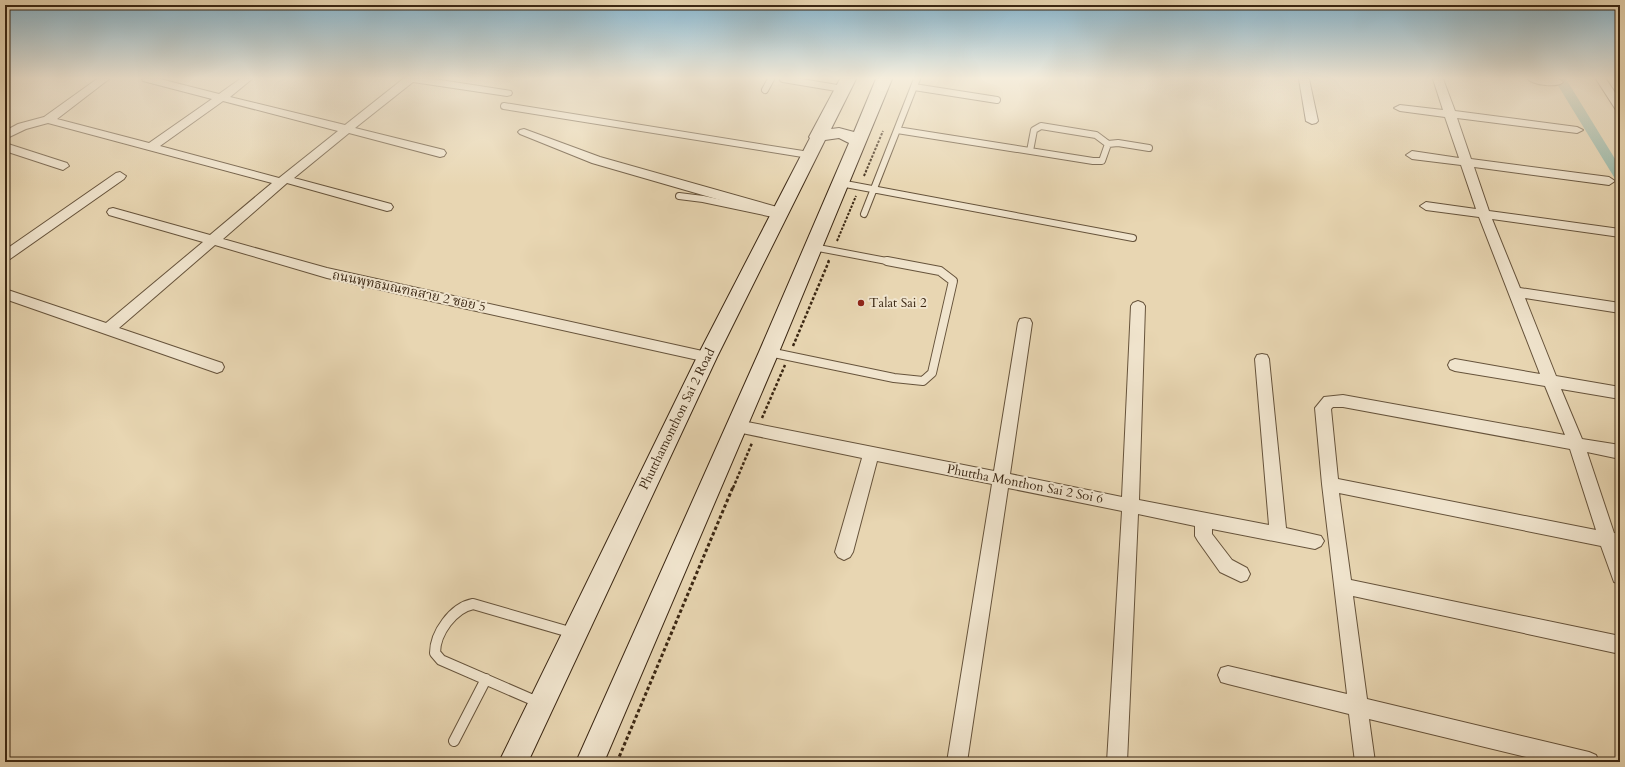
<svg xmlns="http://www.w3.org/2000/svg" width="1625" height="767" viewBox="0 0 1625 767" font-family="Cardo,'Noto Serif Thai',serif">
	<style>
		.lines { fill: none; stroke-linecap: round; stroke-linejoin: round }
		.canal { fill: #97b9aa; fill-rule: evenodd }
		.lane-far2-casing { stroke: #66533b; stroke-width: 8 }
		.lane-far1-casing { stroke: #66533b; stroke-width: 10 }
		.lane-casing { stroke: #66533b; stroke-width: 12 }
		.street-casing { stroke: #66533b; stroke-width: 2 }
		.secondary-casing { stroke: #3b2713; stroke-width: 2 }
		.path-far2 { stroke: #3b2713; stroke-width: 2; stroke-dasharray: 2.5 1.5; stroke-linecap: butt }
		.path-far1 { stroke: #3b2713; stroke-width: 2.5; stroke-dasharray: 3 2; stroke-linecap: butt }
		.path { stroke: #3b2713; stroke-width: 3; stroke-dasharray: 3.5 2.5; stroke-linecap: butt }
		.lane-far2 { stroke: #f0e4cd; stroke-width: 6 }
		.lane-far1 { stroke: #f0e4cd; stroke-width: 8 }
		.lane { stroke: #f0e4cd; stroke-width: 10 }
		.street { fill: #f0e4cd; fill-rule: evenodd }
		.secondary { fill: #f0e4cd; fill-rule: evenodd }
		.poi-dot { fill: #8f2418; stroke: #f0e4cd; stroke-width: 1.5 }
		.labels { text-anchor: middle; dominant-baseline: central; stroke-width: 4; stroke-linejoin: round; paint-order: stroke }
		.street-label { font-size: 13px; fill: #3b2713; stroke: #f0e4cd }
		.poi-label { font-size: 13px; fill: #3b2713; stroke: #f0e4cd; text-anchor: start }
	</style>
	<rect width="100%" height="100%" fill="#e8d6b2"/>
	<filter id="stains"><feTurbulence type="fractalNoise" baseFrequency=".005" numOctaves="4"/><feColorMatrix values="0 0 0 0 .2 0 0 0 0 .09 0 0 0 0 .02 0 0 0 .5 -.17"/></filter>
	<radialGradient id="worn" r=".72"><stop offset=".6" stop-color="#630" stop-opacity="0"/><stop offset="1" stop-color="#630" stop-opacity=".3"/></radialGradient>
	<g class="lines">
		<!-- canal -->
		<path class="canal" d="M1554 79H1566L1620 167V181L1615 180 1614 177Z"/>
		<!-- lane-far2 casing -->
		<g class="lane-far2-casing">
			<path id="lane-far2" d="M783 79 843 89
				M914 87 997 100
				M765 90 771 79
				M504 106 809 155
				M897 130 1093 161H1102L1108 144 1118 143 1149 148
				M1030 151 1034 130 1041 126 1096 135 1108 144
				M840 183 1133 238
				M679 196 703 199 778 215
				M864 214 917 79
				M813 247 892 262"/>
		</g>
		<!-- lane-far1 casing -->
		<g class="lane-far1-casing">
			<path id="lane-far1" d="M769 352 894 378 923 381 932 373 953 281 940 271 887 261"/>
		</g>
		<!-- lane casing -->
		<g class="lane-casing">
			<path id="lane" d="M540 703 441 660 435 653C435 633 453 608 473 604L573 633
				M454 741 486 679"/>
		</g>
		<!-- street casing -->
		<g class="street-casing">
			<path id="street" d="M97 79H109L57 119 149 143 212 99 143 81 142 79H160L219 94 240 79H252L230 97 345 125 403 79H434L511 91 512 93 511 95 507 96 413 82 355 128 444 150 446 153 444 156 440 157 349 133 294 178 391 204 393 207 391 210 387 211 287 183 223 239 327 268 707 352 712 353 714 357 712 361 707 362 327 278 215 245 119 328 222 363 224 367 222 371 217 373 5 299V289L106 323 203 242 109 215 107 212 109 209 113 208 210 235 272 183 48 123 26 129 5 139V131L18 124 44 117ZM223 101 338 131 279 178 160 146Z
				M1299 79H1309L1318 121 1316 123 1312 124 1306 121Z
				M1433 79H1443L1455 111 1577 127 1583 130 1577 133 1457 118 1471 159 1609 177 1615 181 1609 185 1474 167 1489 211 1620 229V237L1492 219 1520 288 1620 303V313L1525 298 1556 376 1620 387V399L1561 389 1582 439 1620 445V459L1587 452 1614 533 1620 534V584L1614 582 1601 546 1339 493 1351 580 1620 636V654L1353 596 1367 699 1589 752 1596 755 1599 762H1547L1369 719 1375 762H1355L1349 714 1228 684 1221 682 1218 675 1221 668 1228 666 1347 694 1322 484 1315 408 1324 397 1343 395 1565 435 1545 386 1455 371 1450 369 1448 365 1450 361 1455 359 1540 374 1479 217 1426 210 1420 206 1426 202 1476 209 1461 165 1412 159 1406 155 1412 151 1459 158 1445 117 1400 111 1394 108 1400 105 1443 110ZM1333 407H1343L1570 449 1596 530 1338 479 1331 409Z
				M1528 79H1559L1563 82C1558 88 1533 85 1528 79Z
				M1596 79H1606L1620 100V111L1616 110Z
				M524 129 600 157 784 209 786 212 784 215 780 216 758 211 592 163 520 134 518 132 520 130Z
				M5 143 67 163 69 166 63 170 5 151Z
				M120 172 126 176 124 179 10 259 5 260V250L116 173Z
				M1138 301 1143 303 1145 306 1139 500 1269 525 1255 359 1257 355 1262 354 1267 355 1269 359 1286 528 1321 536 1324 541 1321 546 1315 549 1212 529V534L1232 560 1247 568 1250 574 1247 580 1241 582 1220 572 1198 541 1195 536V526L1138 514 1127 762H1107L1122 511 1008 488 967 762H947L992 484 877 461 853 552 850 557 844 560 838 557 835 552 862 458 737 432 731 430 729 426 731 422 737 420 994 471 1018 323 1020 319 1025 318 1030 319 1032 323 1010 474 1122 497 1131 306 1133 303Z"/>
		</g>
		<!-- secondary casing -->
		<g class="secondary-casing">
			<path id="secondary" d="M840 79H856L831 129 839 128 854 132 876 79H892L779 352 604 762H576L759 352 849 143 839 138 825 140 717 357 528 762H499L697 357 810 138 809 137Z"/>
		</g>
		<!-- path-far2 -->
		<path class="path-far2" d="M864 176 883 131
			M837 241 856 196
			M828 262 829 260"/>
		<!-- path-far1 -->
		<path class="path-far1" d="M793 346 829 261
			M762 418 785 365
			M733 488 752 443"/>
		<!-- path -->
		<path class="path" d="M617 762 733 487"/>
		<!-- lane-far2 -->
		<use href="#lane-far2" class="lane-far2"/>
		<!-- lane-far1 -->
		<use href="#lane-far1" class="lane-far1"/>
		<!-- lane -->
		<use href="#lane" class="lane"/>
		<!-- street -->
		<use href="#street" class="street"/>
		<!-- secondary -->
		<use href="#secondary" class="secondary"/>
	</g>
	<!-- sky -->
	<linearGradient id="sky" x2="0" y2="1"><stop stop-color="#87b6cf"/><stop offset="0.42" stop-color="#f5eddc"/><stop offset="1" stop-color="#f5eddc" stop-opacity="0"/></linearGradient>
	<rect width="1625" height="186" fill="url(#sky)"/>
	<!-- markers -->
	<circle class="poi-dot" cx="861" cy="303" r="4"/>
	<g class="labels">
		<!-- street labels -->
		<g class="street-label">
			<text transform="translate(409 291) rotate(12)">ถนนพุทธมณฑลสาย 2 ซอย 5</text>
			<text transform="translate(677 419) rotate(-64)">Phutthamonthon Sai 2 Road</text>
			<text transform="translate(1025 484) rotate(11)">Phuttha Monthon Sai 2 Soi 6</text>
		</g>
		<!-- poi labels -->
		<g class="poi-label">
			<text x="869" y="303">Talat Sai 2</text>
		</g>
	</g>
	<!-- margin -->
	<rect width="1625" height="767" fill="none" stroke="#e8d6b2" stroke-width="20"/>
	<rect x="6" y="6" width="1613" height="755" fill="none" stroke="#3b2713" stroke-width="2"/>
	<rect x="10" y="10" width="1605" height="747" fill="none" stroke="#3b2713"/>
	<rect width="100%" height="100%" filter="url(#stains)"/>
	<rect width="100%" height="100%" fill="url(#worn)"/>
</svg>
